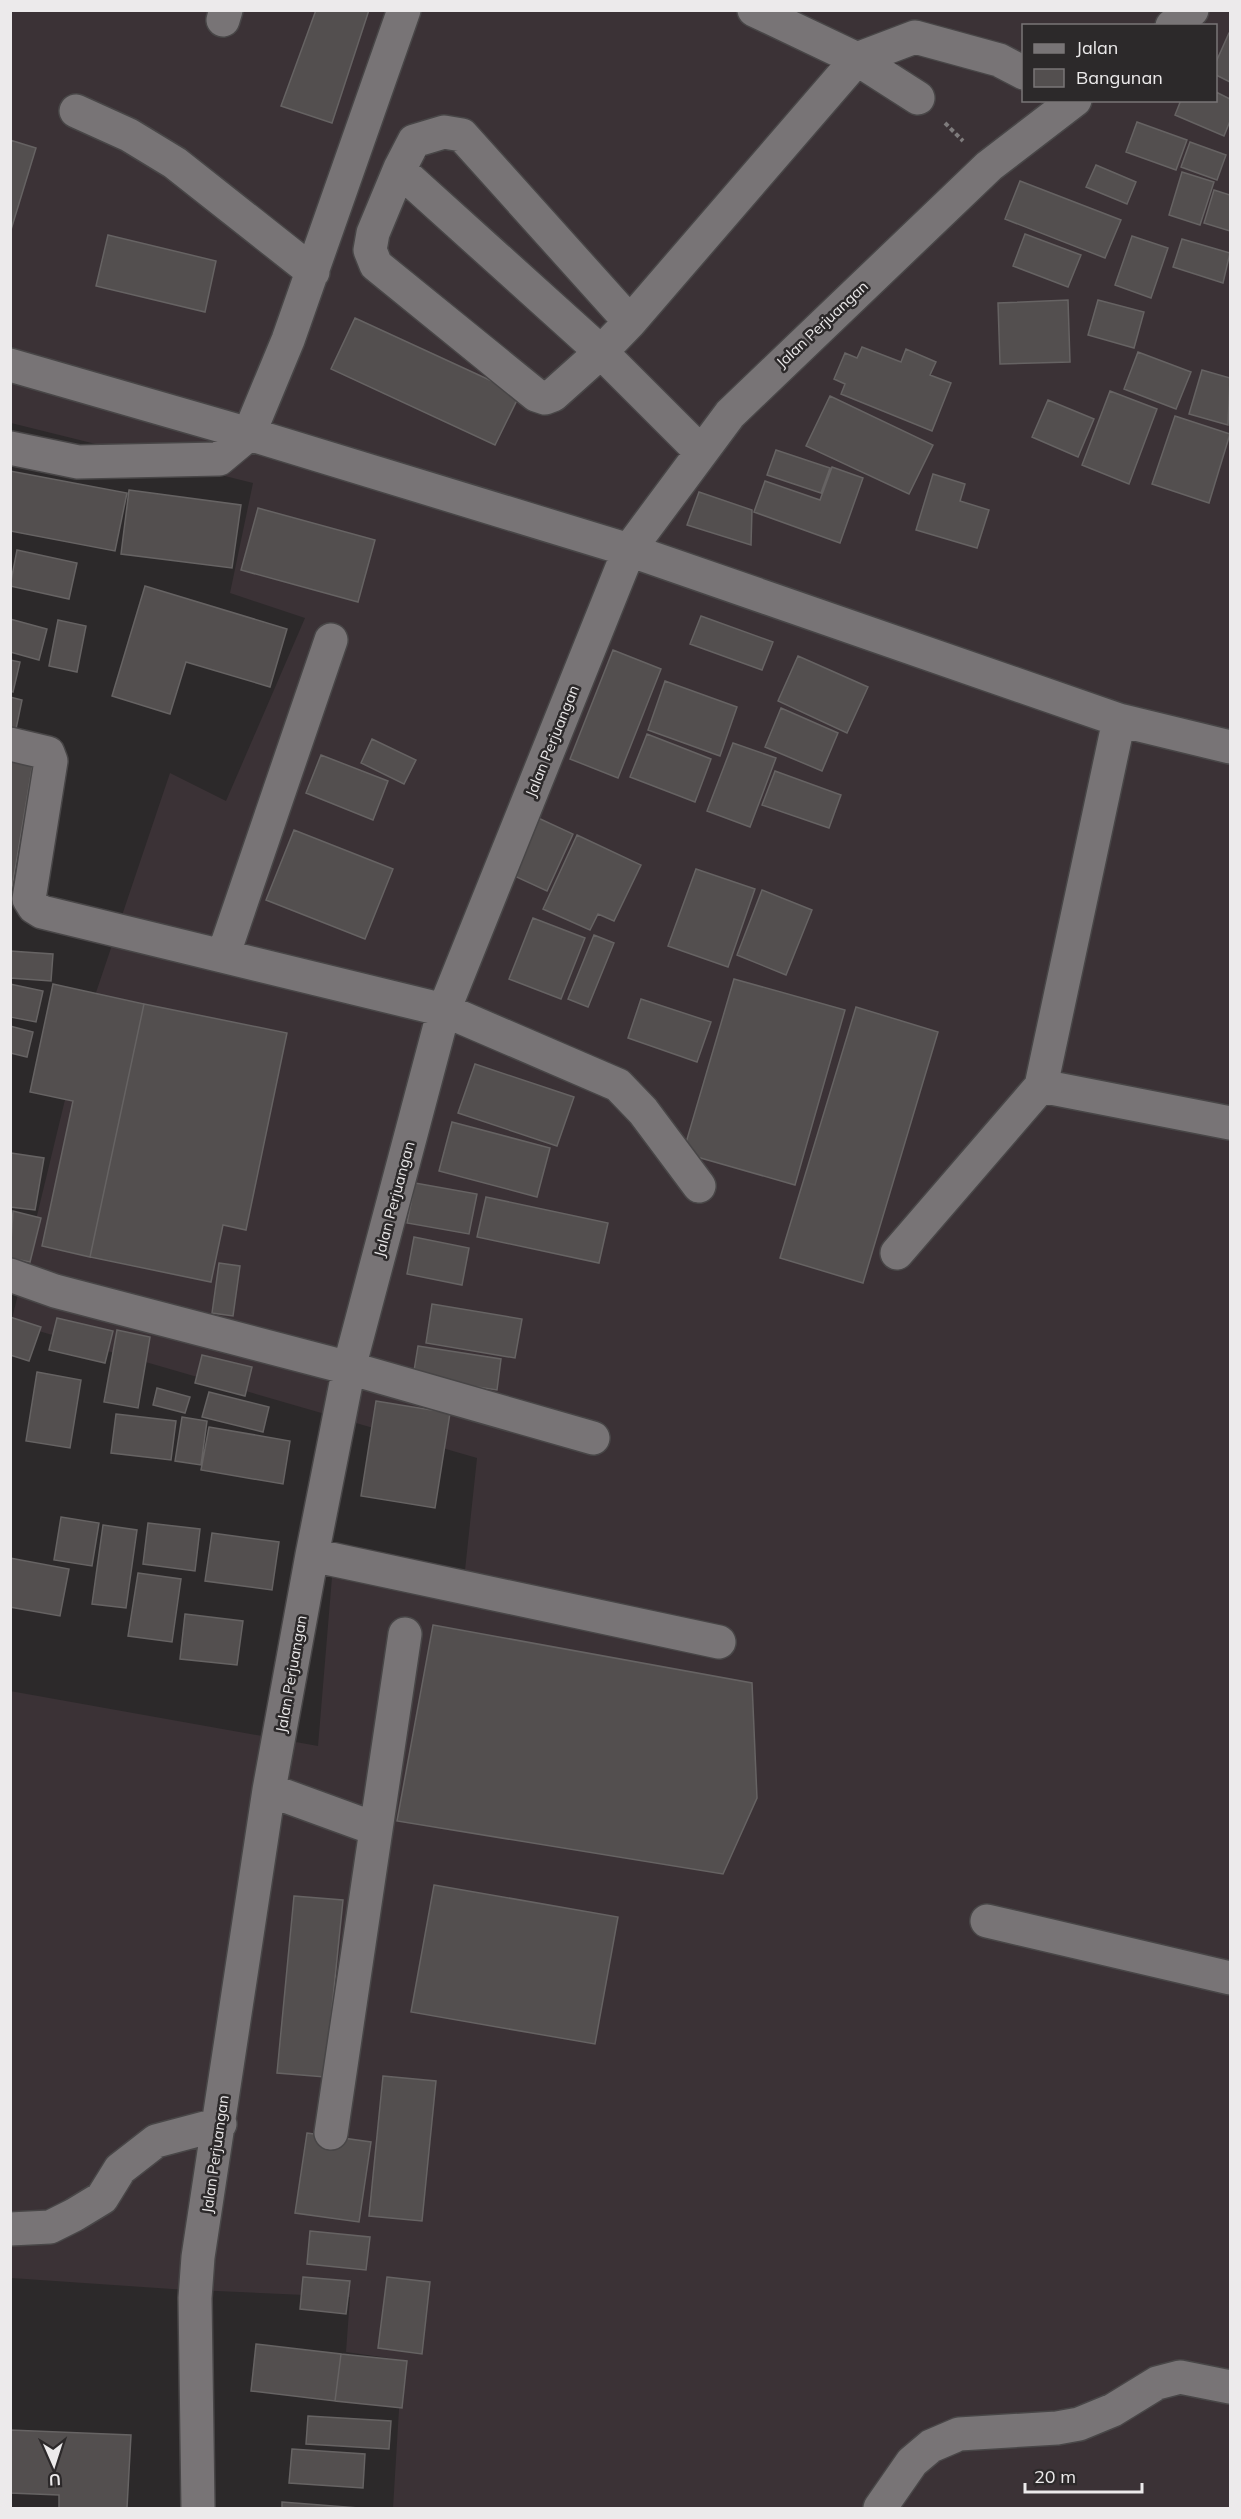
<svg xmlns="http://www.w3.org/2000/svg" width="1241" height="2519" viewBox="0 0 1241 2519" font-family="Mulish,sans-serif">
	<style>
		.built { fill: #3b3236; fill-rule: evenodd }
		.building { fill: #534f4f; stroke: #666363; stroke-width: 1.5 }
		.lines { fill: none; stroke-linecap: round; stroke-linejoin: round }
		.minor-casing { stroke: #484647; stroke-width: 36 }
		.path { stroke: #7e7b7c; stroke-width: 4; stroke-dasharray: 4.5 3; stroke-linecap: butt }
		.minor { stroke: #787476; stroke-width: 33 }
		.labels { text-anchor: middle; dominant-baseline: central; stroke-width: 5; stroke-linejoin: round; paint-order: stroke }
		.street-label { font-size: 15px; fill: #eceaeb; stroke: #2c292a }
	</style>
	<rect width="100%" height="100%" fill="#2c292a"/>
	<!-- built -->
	<path class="built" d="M11 11H1230V2508H393L402 2360 346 2352 350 2297 172 2289 11 2278 10 1691 318 1746 333 1565 463 1589 477 1458 11 1323 78 1046 170 773 226 801 305 618 230 593 253 483 11 423ZM1024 26H1216V100H1024Z"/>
	<!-- building -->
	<path class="building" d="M316 10H369L332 123 281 106Z
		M1229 33H1230V82L1216 75V62Z
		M1216 92 1230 99V121L1224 136 1175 115 1181 100H1216Z
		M1137 122 1187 140 1176 170 1126 152Z
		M10 140 36 148 10 233Z
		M1190 142 1226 155 1217 180 1181 167Z
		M1096 165 1136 182 1127 204 1086 187Z
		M1182 172 1214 182 1200 225 1169 215Z
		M1020 181 1121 220 1105 258 1005 219Z
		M1214 190 1230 195V231L1204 223Z
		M1025 234 1081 255 1068 287 1013 266Z
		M108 235 216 261 205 312 96 286Z
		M1132 236 1168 248 1151 298 1115 285Z
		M1182 239 1230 253 1223 283 1173 267Z
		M1068 300 1070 362 1000 364 998 303Z
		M1098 300 1144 312 1134 348 1088 335Z
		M355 318 520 394 495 445 331 369Z
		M862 347 901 362 906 349 936 362 930 375 951 383 932 431 841 394 845 384 834 379 845 353 857 358Z
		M1138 352 1191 372 1176 409 1124 389Z
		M1202 370 1230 378 1228 425 1189 414Z
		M1110 391 1157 409 1129 484 1082 465Z
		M830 396 933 445 909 494 806 446Z
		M1048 400 1094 419 1078 457 1032 437Z
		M1175 416 1230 434 1209 503 1152 484Z
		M776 450 830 468 821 493 767 475Z
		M832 467 863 478 840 543 754 512 765 481 820 500Z
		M10 471 127 493 115 551 10 531Z
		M933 474 965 484 960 501 989 510 977 548 916 530Z
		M129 490 241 505 232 568 121 554Z
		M699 492 752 510 751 545 687 525Z
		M258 508 375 540 358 602 241 570Z
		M17 550 77 563 69 599 10 586Z
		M145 586 287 629 270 687 186 662 170 714 112 696Z
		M701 616 773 642 762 670 690 644Z
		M10 619 47 629 39 660 10 652Z
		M58 620 86 626 77 672 49 666Z
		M613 650 661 669 618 778 570 759Z
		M798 656 868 687 847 733 778 701Z
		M10 660 20 662 13 692 10 691Z
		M665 681 737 707 720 756 648 730Z
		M10 697 22 700 16 729 10 728Z
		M781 708 838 733 822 771 765 747Z
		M647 734 711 759 695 802 630 777Z
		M372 739 416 760 404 784 361 763Z
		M733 743 776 758 750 827 707 811Z
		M10 747 35 751 10 899Z
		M321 755 388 781 373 820 306 793Z
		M775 771 841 795 829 828 762 805Z
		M536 817 573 834 547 891 510 874Z
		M294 830 393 869 365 939 266 900Z
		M577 835 641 865 614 921 598 914 590 930 543 909Z
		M696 869 755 889 728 967 668 946Z
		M762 890 812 910 786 975 737 955Z
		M533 918 585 938 561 999 509 979Z
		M594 935 614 943 588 1007 568 999Z
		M10 951 53 954 51 981 10 978Z
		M734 979 845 1010 795 1185 683 1153Z
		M10 984 43 991 36 1022 10 1017Z
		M53 984 144 1004 90 1257 42 1246 73 1101 30 1092Z
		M641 999 711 1022 697 1062 628 1038Z
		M144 1004 287 1033 246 1230 223 1225 211 1282 90 1257Z
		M856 1007 938 1032 863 1283 780 1258Z
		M10 1026 33 1032 27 1057 10 1053Z
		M475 1064 574 1097 557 1146 458 1113Z
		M452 1122 550 1148 537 1197 439 1171Z
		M11 1153 44 1158 35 1210 10 1207Z
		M415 1183 477 1194 469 1234 407 1223Z
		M486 1197 608 1223 599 1263 477 1237Z
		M13 1211 41 1218 30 1262 10 1258Z
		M414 1237 469 1248 462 1285 407 1274Z
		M219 1263 240 1266 233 1316 212 1313Z
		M432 1304 522 1319 515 1358 426 1343Z
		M10 1317 41 1327 29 1361 10 1355Z
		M57 1318 113 1331 105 1363 49 1350Z
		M117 1330 150 1337 138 1408 104 1402Z
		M418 1346 501 1359 497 1390 413 1377Z
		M202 1355 252 1367 245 1396 195 1383Z
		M37 1372 81 1380 70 1448 26 1441Z
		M157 1388 190 1397 185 1413 153 1405Z
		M209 1392 269 1407 263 1432 202 1417Z
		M376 1401 450 1413 435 1508 361 1496Z
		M116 1414 176 1421 171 1460 111 1453Z
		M182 1417 207 1421 201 1465 175 1461Z
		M209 1427 290 1441 283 1484 201 1470Z
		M61 1517 99 1523 92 1566 54 1560Z
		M148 1523 200 1529 195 1571 143 1564Z
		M103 1525 137 1530 126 1608 92 1604Z
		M212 1533 279 1542 272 1590 205 1581Z
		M10 1558 69 1569 60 1616 10 1607Z
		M138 1573 181 1579 172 1642 128 1636Z
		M185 1614 243 1621 237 1665 180 1659Z
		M433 1625 752 1683 757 1798 723 1874 397 1821Z
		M434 1885 618 1917 595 2044 411 2012Z
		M294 1896 343 1900 325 2077 277 2073Z
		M383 2076 436 2081 422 2221 369 2216Z
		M307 2133 371 2142 359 2222 295 2213Z
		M310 2231 370 2237 366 2270 307 2264Z
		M303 2277 350 2281 346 2314 300 2309Z
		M387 2277 430 2282 422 2354 378 2348Z
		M256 2344 341 2354 335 2401 251 2391Z
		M341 2354 407 2361 402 2408 335 2401Z
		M308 2416 391 2421 389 2449 306 2444Z
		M10 2430 131 2435 127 2508H59V2495L10 2493Z
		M292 2449 365 2454 363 2488 289 2483Z
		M282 2502 359 2508H282Z"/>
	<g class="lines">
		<!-- minor casing -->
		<g class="minor-casing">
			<path id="minor" d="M754 10 857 59 918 98
				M223 20 226 10
				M1172 26 1192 10
				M76 111 129 135 175 163 313 272
				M400 168 373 233 370 250 376 265 536 395 545 398 553 395 601 352 630 322 857 59 915 37 999 60 1024 73
				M630 322 462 135 444 132 414 141 400 168 406 176 601 352 701 452
				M10 365 249 434 629 550 1119 720 1230 747
				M10 448 78 462 219 459 249 434 288 340 404 10
				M10 744 48 753 51 761 29 899 34 907 42 912 444 1010 618 1085 643 1111 699 1186
				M223 956 331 640
				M1041 1086 1230 1123
				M897 1253 1041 1086 1119 720
				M10 1275 55 1291 349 1368 593 1438
				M312 1555 719 1642
				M269 1790 376 1829
				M987 1921 1230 1978
				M331 2133 405 1634
				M10 2229 50 2227 74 2215 102 2198 120 2169 156 2141 220 2124
				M198 2508 195 2298 198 2257 269 1790 312 1555 349 1368 444 1010 629 550 730 414 989 166 1075 100
				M880 2508 912 2462 931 2446 959 2434 1057 2428 1079 2424 1113 2410 1157 2383 1180 2377 1230 2387"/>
		</g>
		<!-- path -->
		<path class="path" d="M945 123 963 141"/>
		<!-- minor -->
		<use href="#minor" class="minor"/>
	</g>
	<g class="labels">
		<!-- street labels -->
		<g class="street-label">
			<text transform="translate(822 324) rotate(-43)">Jalan Perjuangan</text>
			<text transform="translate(552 741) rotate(-68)">Jalan Perjuangan</text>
			<text transform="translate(394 1199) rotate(-75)">Jalan Perjuangan</text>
			<text transform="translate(291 1674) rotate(-80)">Jalan Perjuangan</text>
			<text transform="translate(215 2154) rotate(-82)">Jalan Perjuangan</text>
		</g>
	</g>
	<!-- border -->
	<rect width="1241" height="2519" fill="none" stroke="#eceaeb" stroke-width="24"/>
	<!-- legend -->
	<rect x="1022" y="24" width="195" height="78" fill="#2c292a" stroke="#797677" stroke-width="1.5"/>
	<rect x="1034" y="44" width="30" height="9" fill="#787476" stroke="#797677" stroke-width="1.5"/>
	<text x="1076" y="54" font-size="18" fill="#eceaeb">Jalan</text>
	<rect x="1034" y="69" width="30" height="18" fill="#534f4f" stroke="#797677" stroke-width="1.5"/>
	<text x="1076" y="84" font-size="18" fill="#eceaeb">Bangunan</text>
	<!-- north arrow -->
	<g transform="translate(54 2465) rotate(177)" stroke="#2c292a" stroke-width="4.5" paint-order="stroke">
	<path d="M0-4.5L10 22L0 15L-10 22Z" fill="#eceaeb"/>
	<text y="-9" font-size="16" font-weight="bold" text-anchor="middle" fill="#eceaeb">U</text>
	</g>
	<!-- scale -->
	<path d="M1025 2483v9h117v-9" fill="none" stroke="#eceaeb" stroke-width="3"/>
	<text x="1034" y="2483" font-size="18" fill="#eceaeb" stroke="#2c292a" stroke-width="4.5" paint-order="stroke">20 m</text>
</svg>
